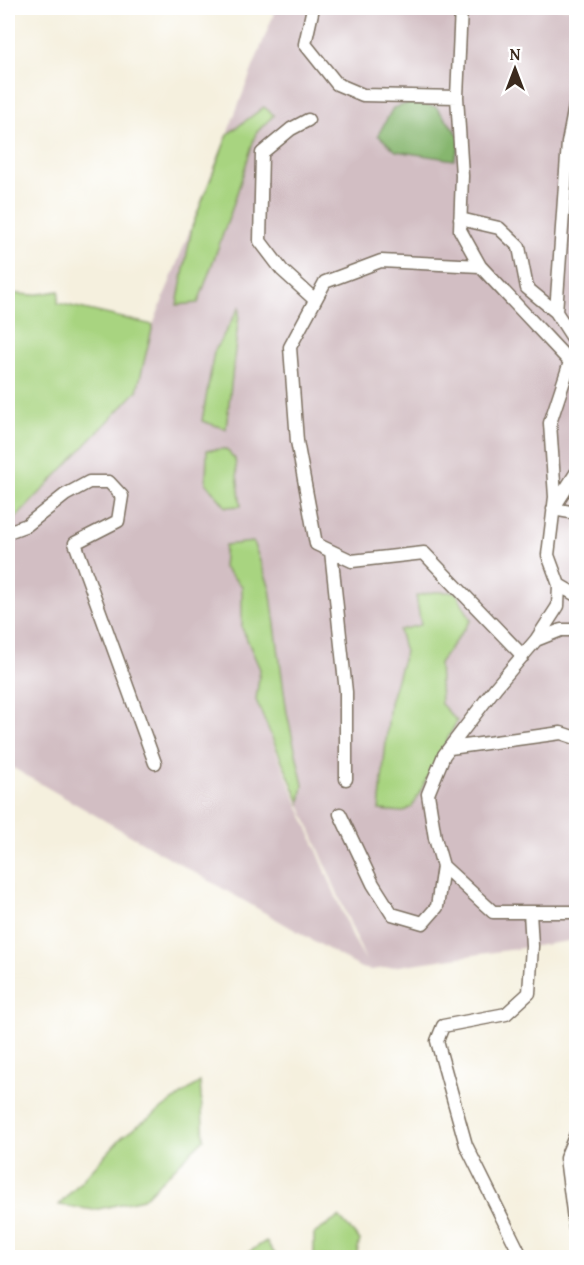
<svg xmlns="http://www.w3.org/2000/svg" width="584" height="1265" viewBox="0 0 584 1265" font-family="'Gentium Book Plus',serif">
	<style>
		.industrial { fill: #d2bec3; fill-rule: evenodd }
		.green { fill: #a8d480; stroke: #727f4f; stroke-width: 1.5 }
		.forest { fill: #86b66e; stroke: #607046; stroke-width: 1.5 }
		.lines { fill: none; stroke-linecap: round; stroke-linejoin: round }
		.service-casing { stroke: #7c6f61; stroke-width: 15 }
		.service { stroke: #fff; stroke-width: 12 }
	</style>
	<rect width="100%" height="100%" fill="#fff"/>
	<filter id="ink" filterUnits="userSpaceOnUse"><feTurbulence type="fractalNoise" baseFrequency=".0167" numOctaves="2"/><feDisplacementMap in="SourceGraphic" scale="12" xChannelSelector="R" yChannelSelector="G"/><feConvolveMatrix kernelMatrix="1 2 1 2 8 2 1 2 1" color-interpolation-filters="sRGB"/></filter>
	<filter id="wash" filterUnits="userSpaceOnUse"><feTurbulence type="fractalNoise" baseFrequency=".008" numOctaves="4" result="noise"/><feDisplacementMap in="SourceGraphic" scale="24" xChannelSelector="R" yChannelSelector="G"/><feGaussianBlur stdDeviation="1.35" result="paint"/><feColorMatrix in="noise" values="0 0 0 0 0 0 0 0 0 0 0 0 0 0 0 0 0 1.4 0 .05"/><feComposite in="paint" operator="in"/></filter>
	<g filter="url(#wash)">
		<rect width="100%" height="100%" fill="#f5f0de"/>
		<!-- industrial -->
		<path class="industrial" d="M276 8H576V940L371 970 361 968 8 765V520H15L137 391 153 325ZM268 731H269L366 961 353 938Z"/>
		<!-- green -->
		<path class="green" d="M264 107 274 115 256 133 231 212 198 303 177 305 192 227 228 134Z
			M59 291 58 303 153 325 137 391 14 520H8V293L32 295Z
			M240 306 226 429 202 421 214 352Z
			M226 449 235 459 241 506 226 507 206 483 207 450Z
			M253 542 270 588 287 713 303 785 300 803 256 700 260 669 242 628V586L223 567 225 545Z
			M433 592H456L471 620 439 663 441 704 457 721 412 807 403 812 379 810 390 703 405 652 399 630 421 625 416 596Z
			M200 1082 204 1139 143 1199 94 1210 59 1205 122 1137Z
			M339 1217 360 1240 356 1257H314V1234Z
			M266 1241 277 1257H241Z"/>
		<!-- forest -->
		<path class="forest" d="M413 102 436 107 462 139 454 160 396 151 378 135 393 108Z"/>
	</g>
	<g filter="url(#ink)">
		<g class="lines">
			<!-- service casing -->
			<g class="service-casing">
				<path id="service" d="M313 8 305 44 337 84 363 95 457 97
					M461 8 457 97 462 176 460 230 480 266 571 363
					M576 101 568 143 556 312 576 343
					M308 120 291 129 262 153 260 241 282 270 315 300
					M460 219 499 228 519 247 527 288 556 312
					M480 266 381 261 325 282 290 347 297 441 316 544 352 561 424 553 523 656
					M576 473 553 509 576 513
					M8 532 27 525 65 495 89 482H109L122 496 118 521 75 543 155 763
					M331 551 346 692V779
					M559 585 576 595
					M536 640 561 630H576
					M450 748 561 733 576 738
					M340 814 373 884 392 914 423 923 437 907 443 866 435 838 428 794 444 755 496 687 536 640 558 606 559 585 548 555 555 497 550 423 576 344
					M443 866 493 912H576
					M576 1134 566 1158 576 1235
					M522 1258 466 1145 437 1041 443 1026 506 1014 529 993 532 946 530 912"/>
			</g>
			<!-- service -->
			<use href="#service" class="service"/>
		</g>
	</g>
	<!-- margin -->
	<rect width="584" height="1265" fill="none" stroke="#fff" stroke-width="30"/>
	<!-- north arrow -->
	<g transform="translate(515 69)" stroke="#ffffff" stroke-width="4.5" paint-order="stroke">
	<path d="M0-4.5L10 22L0 15L-10 22Z" fill="#3b2a1e"/>
	<text y="-9" font-size="16" font-weight="bold" text-anchor="middle" fill="#3b2a1e">N</text>
	</g>
</svg>
